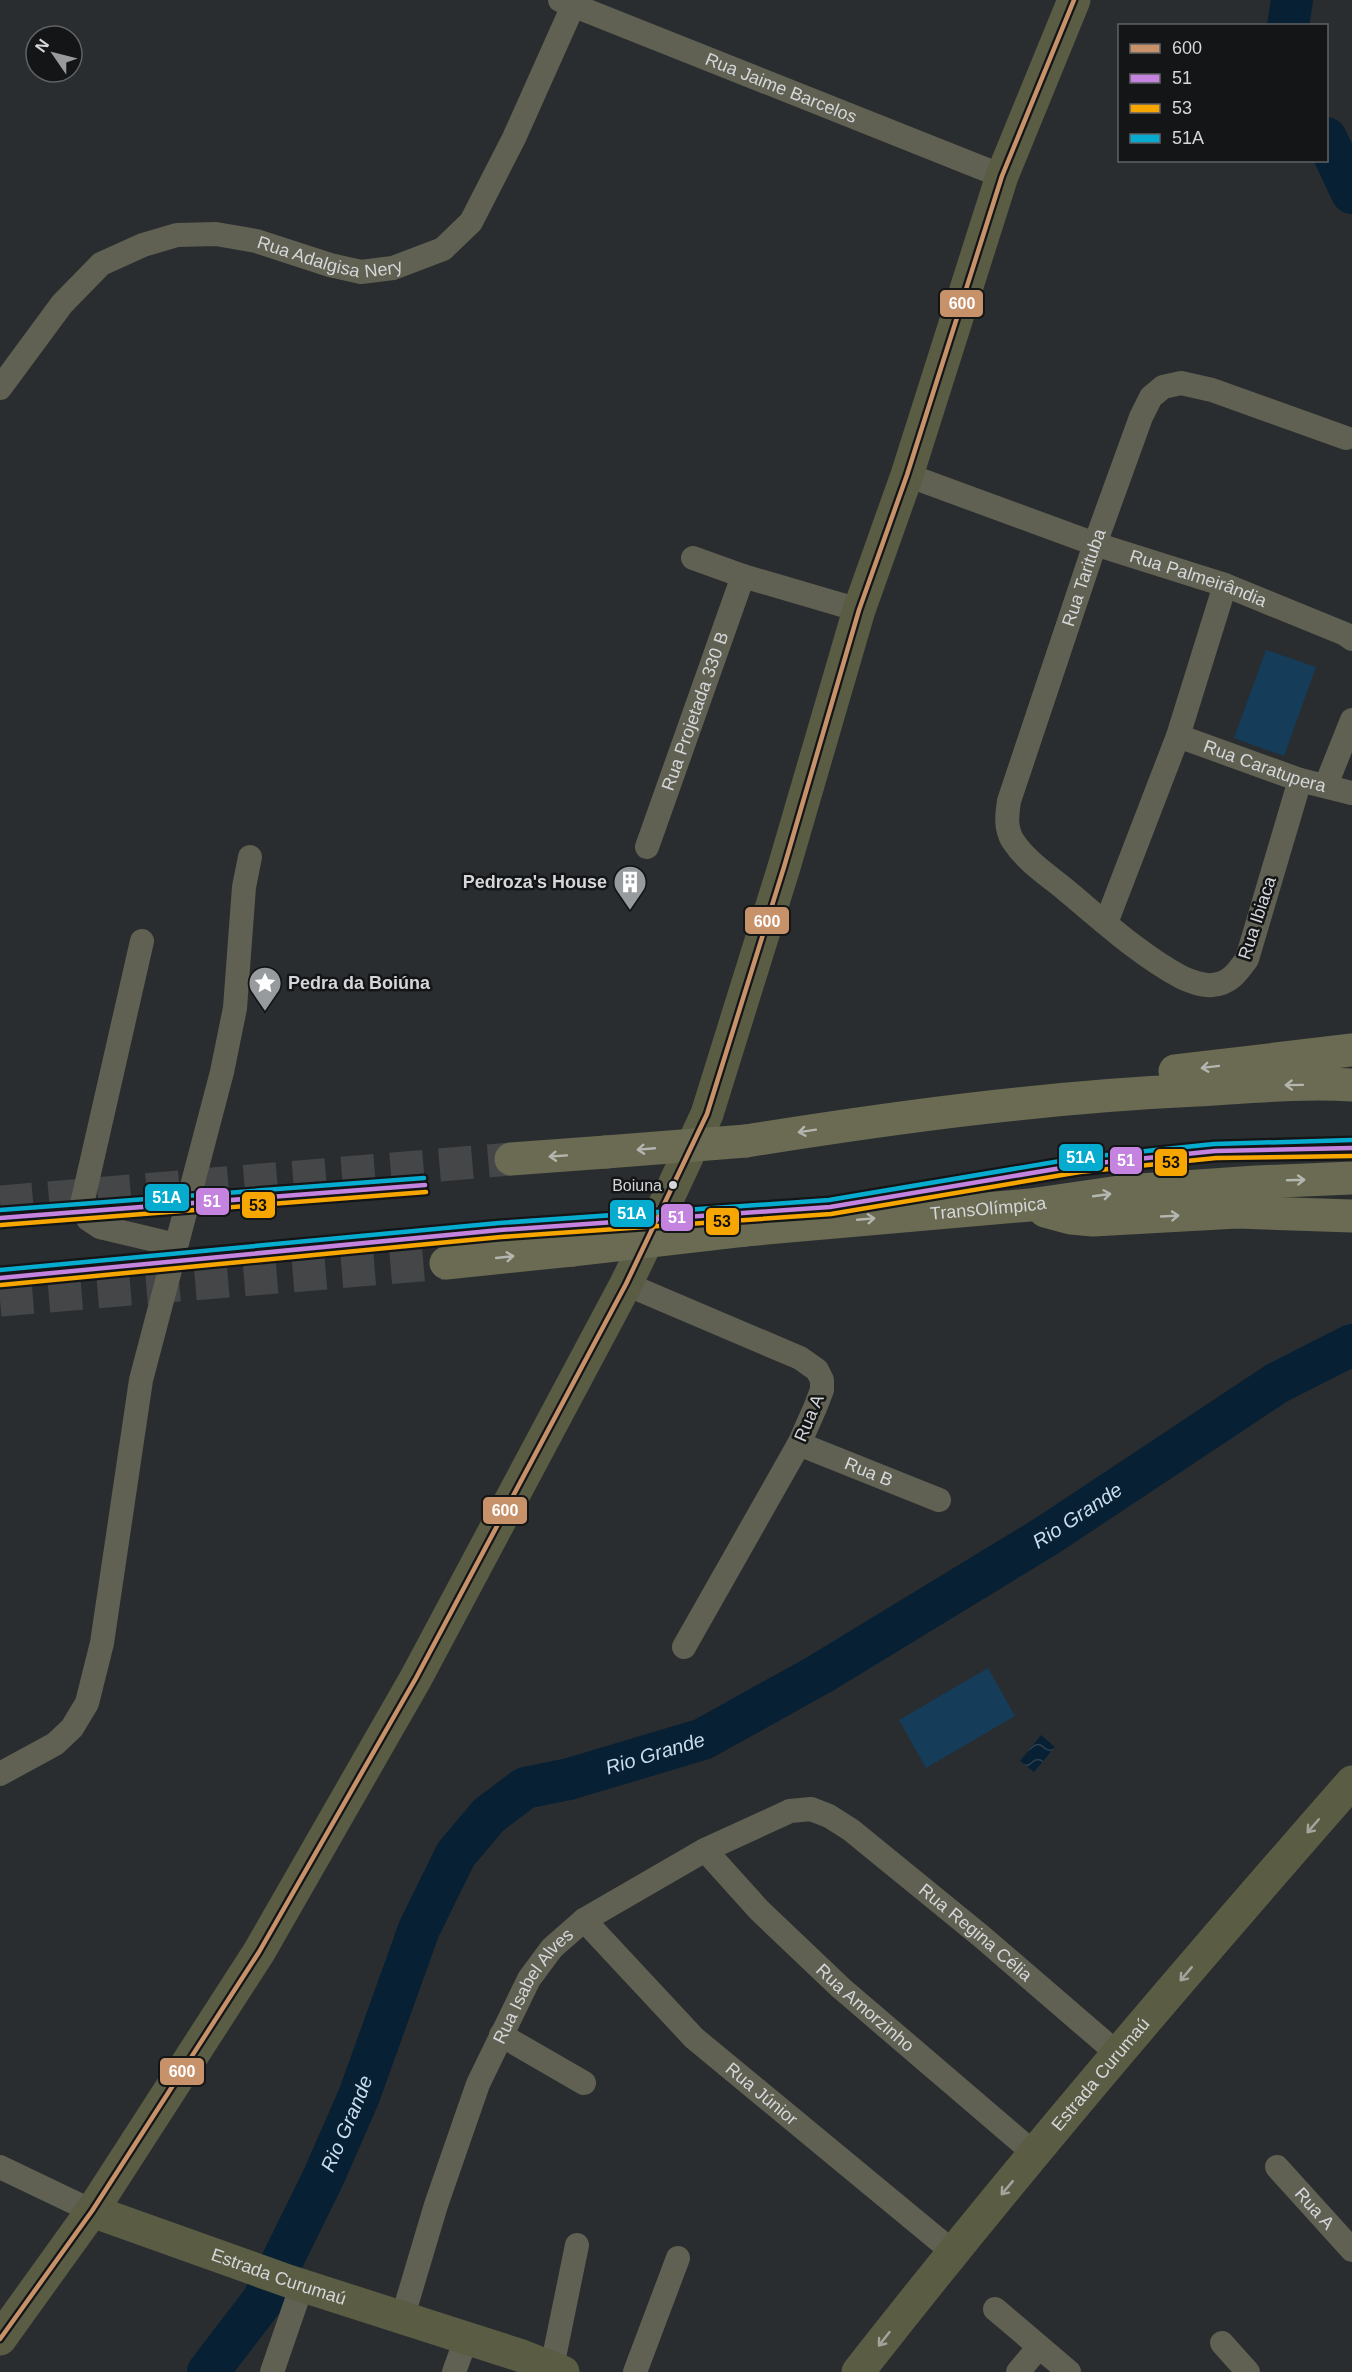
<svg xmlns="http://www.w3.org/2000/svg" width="1352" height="2372" viewBox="0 0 1352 2372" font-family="Helvetica,sans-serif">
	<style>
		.pitch { fill: #153c59 }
		.water { fill: url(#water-waves) }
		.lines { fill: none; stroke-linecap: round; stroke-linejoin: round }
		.river { stroke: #082033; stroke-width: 42 }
		.highway-tunnel { stroke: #444648; stroke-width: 33; stroke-dasharray: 33 16; stroke-linecap: butt }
		.street { stroke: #606152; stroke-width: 24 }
		.secondary { stroke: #5a5c44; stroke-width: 33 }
		.highway { stroke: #6a6b52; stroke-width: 33 }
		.highway-bridge { stroke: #6a6b52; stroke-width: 33 }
		.bus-1-casing { stroke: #131516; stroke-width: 9 }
		.bus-2-casing { stroke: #131516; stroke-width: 9 }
		.bus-3-casing { stroke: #131516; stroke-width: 9 }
		.bus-4-casing { stroke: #131516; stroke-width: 9 }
		.bus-1 { stroke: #c7916a; stroke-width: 4.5 }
		.bus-2 { stroke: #c483df; stroke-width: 4.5 }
		.bus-3 { stroke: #f7a600; stroke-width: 4.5 }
		.bus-4 { stroke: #06acd0; stroke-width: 4.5 }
		.oneway { stroke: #b4b6b0 }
		.oneway2 { stroke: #a3a59d }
		.bus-dot { fill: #d4d6d9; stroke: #131516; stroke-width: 2 }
		.labels { text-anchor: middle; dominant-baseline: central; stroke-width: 5; stroke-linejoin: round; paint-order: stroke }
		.bus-label { font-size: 16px; fill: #d4d6d9; stroke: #131516; text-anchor: end }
		.street-label { font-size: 18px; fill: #d4d6d9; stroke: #131516 }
		.poi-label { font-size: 18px; font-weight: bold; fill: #d4d6d9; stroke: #131516; text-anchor: end }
		.water-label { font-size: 20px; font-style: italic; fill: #c9dced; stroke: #131516 }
		.line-badge { stroke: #131516; stroke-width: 2 }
		.badge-label { font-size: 16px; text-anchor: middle; font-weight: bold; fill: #fff }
		.pale-badge-label { font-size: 16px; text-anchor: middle; font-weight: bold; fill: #111 }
	</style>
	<defs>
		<pattern id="water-waves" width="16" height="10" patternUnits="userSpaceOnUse" patternTransform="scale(1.5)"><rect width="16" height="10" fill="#082033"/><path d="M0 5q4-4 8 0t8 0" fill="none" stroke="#2b4050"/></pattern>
	</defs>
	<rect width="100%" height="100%" fill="#2a2d2f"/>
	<!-- pitch -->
	<path class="pitch" d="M1266 650 1316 667 1284 756 1234 738Z
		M988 1668 1015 1716 926 1768 899 1720Z"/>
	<!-- water -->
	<path class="water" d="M1041 1735 1055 1747 1034 1772 1020 1761Z"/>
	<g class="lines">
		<!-- river -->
		<g class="river">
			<path d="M1288 26 1292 0"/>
			<path d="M1326 138 1352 193"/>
			<path id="s1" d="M208 2372 263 2300 324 2176 359 2096 419 1929 456 1854 489 1815 525 1788 569 1779 703 1739 820 1674 1048 1535 1277 1383 1352 1345"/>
		</g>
		<!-- highway-tunnel -->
		<path class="highway-tunnel" d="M0 1202 511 1159
			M0 1300 446 1263"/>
		<!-- street -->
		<g class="street">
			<path id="s2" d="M560 0 1002 176"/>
			<path id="s3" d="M0 388 62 304 101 264 143 245 177 235 216 234 256 241 330 265 361 272 393 268 443 249 471 222 514 138 573 6"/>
			<path id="s4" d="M907 475 1095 544 1225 585 1345 634 1352 639"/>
			<path d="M693 558 743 576 859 610"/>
			<path id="s5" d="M1178 736 1300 780 1352 793"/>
			<path id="s6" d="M1300 780 1247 959C1237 973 1229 984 1212 985 1203 986 1189 981 1181 977 1140 955 1103 921 1067 891 1049 876 1026 861 1013 841 1005 828 1007 815 1009 801L1095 544 1141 417 1151 397 1163 387 1181 383 1212 390 1346 438"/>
			<path d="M1326 785 1352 720"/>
			<path id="s7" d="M647 847 743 576"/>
			<path d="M1106 923 1178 736 1225 585"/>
			<path d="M142 941 82 1204 88 1219 100 1227 176 1245"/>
			<path d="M626 1284 800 1358 817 1370 822 1380V1390L815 1408 799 1444 684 1647"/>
			<path id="s8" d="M799 1444 939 1500"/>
			<path d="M0 1774 55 1744 72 1728 87 1703 102 1643 141 1380 222 1072 235 1008 244 887 250 857"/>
			<path id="s9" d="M705 1850 759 1910 841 1988 1035 2154"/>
			<path id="s10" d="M584 1920 694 2038 953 2252"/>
			<path d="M501 2035 584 2083"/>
			<path d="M0 2167 92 2211"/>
			<path id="s11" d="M1277 2167 1352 2250"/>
			<path d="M995 2309 1069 2372"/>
			<path id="s12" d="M402 2319 436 2205 478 2084 529 1979 552 1948 584 1920 705 1850 790 1811 811 1809 829 1816 851 1830 981 1936 1118 2054"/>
			<path d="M1222 2343 1248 2372"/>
			<path d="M552 2367 577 2245"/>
			<path d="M272 2372 302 2285"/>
			<path d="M454 2372 466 2339"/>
			<path d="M635 2372 678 2258"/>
			<path d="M1018 2372 1039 2347"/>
		</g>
		<!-- secondary -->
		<g class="secondary">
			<path id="s13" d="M92 2211 288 2281 522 2356 563 2372"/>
			<path d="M0 2339 92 2211 259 1952 416 1678 626 1284 674 1185 707 1114 784 867 859 610 907 475 1002 176 1074 0"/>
			<path id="s14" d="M858 2372C1016 2170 1183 1975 1352 1782"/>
		</g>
		<!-- highway -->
		<g class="highway">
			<path d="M1175 1071 1352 1050"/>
			<path d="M746 1141C896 1117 1045 1097 1197 1090 1249 1087 1301 1082 1352 1085"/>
			<path d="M511 1159 606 1152"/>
			<path d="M1045 1211 1071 1218 1093 1220 1237 1212 1352 1216"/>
			<path id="s15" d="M745 1230 1030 1205 1126 1191 1256 1182 1352 1178"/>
			<path d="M446 1263 572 1250"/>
		</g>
		<!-- highway-bridge -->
		<path class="highway-bridge" d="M606 1152 746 1141
			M572 1250 745 1230"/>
		<!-- bus-1 casing -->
		<g class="bus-1-casing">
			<path id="bus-1" d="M0 2339 92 2211 259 1952 416 1678 626 1284 707 1114 784 867 859 610 907 475 1002 176 1074 0"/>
		</g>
		<!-- bus-2 casing -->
		<g class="bus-2-casing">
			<path id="bus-2" d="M0 1218 425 1185
				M0 1278 500 1230 830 1207 1079 1165 1215 1151 1352 1148"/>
		</g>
		<!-- bus-3 casing -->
		<g class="bus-3-casing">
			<path id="bus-3" d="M1 1225 426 1192
				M1 1285 501 1237 831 1214 1080 1172 1216 1158 1352 1156"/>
		</g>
		<!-- bus-4 casing -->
		<g class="bus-4-casing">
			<path id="bus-4" d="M0 1210 424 1178
				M0 1270 499 1223 829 1200 1078 1158 1214 1144 1352 1140"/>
		</g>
		<!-- bus-1 -->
		<use href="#bus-1" class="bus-1"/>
		<!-- bus-2 -->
		<use href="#bus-2" class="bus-2"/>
		<!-- bus-3 -->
		<use href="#bus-3" class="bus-3"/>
		<!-- bus-4 -->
		<use href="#bus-4" class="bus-4"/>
	</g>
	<!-- one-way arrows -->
	<defs><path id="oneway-shaft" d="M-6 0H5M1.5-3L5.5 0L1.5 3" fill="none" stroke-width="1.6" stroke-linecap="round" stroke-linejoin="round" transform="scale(1.5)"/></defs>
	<g class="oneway">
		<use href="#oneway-shaft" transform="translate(1210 1067) rotate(173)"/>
		<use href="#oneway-shaft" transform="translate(1294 1085) rotate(179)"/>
		<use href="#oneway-shaft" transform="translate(807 1131) rotate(171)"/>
		<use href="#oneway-shaft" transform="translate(646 1149) rotate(175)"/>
		<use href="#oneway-shaft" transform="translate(558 1156) rotate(176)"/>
		<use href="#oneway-shaft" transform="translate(1296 1180) rotate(-2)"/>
		<use href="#oneway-shaft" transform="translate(1102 1195) rotate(-8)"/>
		<use href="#oneway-shaft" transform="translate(1170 1216) rotate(-3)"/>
		<use href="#oneway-shaft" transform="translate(866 1219) rotate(-5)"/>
		<use href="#oneway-shaft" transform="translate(505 1257) rotate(-6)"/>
	</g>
	<g class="oneway2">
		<use href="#oneway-shaft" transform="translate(1313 1826) rotate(131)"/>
		<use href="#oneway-shaft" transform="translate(1186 1974) rotate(130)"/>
		<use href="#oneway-shaft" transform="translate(1007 2188) rotate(130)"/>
		<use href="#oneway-shaft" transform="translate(884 2339) rotate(128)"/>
	</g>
	<!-- icons -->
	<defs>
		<g id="building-pin" transform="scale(1.725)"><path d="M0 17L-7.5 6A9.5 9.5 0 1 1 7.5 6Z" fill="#989b9e" stroke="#131516"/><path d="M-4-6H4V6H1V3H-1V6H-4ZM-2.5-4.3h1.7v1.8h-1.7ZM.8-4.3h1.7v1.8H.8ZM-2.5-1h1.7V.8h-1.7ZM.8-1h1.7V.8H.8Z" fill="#fff"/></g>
		<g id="sight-pin" transform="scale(1.725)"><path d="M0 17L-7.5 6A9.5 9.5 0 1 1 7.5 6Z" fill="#989b9e" stroke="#131516"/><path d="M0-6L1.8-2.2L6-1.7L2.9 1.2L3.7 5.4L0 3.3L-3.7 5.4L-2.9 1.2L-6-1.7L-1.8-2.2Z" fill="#fff"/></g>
	</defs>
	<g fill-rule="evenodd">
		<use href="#building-pin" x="630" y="882"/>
		<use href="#sight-pin" x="265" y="983"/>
	</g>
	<!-- markers -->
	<circle class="bus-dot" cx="673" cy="1185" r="5"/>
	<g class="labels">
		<!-- bus labels -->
		<g class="bus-label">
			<text x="662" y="1185">Boiuna</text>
		</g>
		<!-- street labels -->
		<g class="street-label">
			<text stroke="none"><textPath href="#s2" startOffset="238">Rua Jaime Barcelos</textPath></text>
			<text stroke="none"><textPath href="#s3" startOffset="398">Rua Adalgisa Nery</textPath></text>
			<text stroke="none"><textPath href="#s6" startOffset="758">Rua Tarituba</textPath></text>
			<text stroke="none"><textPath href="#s4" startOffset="309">Rua Palmeirândia</textPath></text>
			<text stroke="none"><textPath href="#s7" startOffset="144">Rua Projetada 330 B</textPath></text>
			<text stroke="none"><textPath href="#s5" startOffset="92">Rua Caratupera</textPath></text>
			<text transform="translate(1257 918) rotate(-72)">Rua Ibiaca</text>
			<text stroke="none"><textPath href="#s15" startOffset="244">TransOlímpica</textPath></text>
			<text transform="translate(809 1418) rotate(-67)">Rua A</text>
			<text stroke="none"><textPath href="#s8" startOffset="75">Rua B</textPath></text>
			<text stroke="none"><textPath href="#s12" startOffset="906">Rua Regina Célia</textPath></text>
			<text stroke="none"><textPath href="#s12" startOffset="360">Rua Isabel Alves</textPath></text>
			<text stroke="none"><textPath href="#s9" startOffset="225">Rua Amorzinho</textPath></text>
			<text stroke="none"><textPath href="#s14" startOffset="384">Estrada Curumaú</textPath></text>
			<text stroke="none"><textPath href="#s10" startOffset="249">Rua Júnior</textPath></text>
			<text stroke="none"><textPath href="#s11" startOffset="56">Rua A</textPath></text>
			<text stroke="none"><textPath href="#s13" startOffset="198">Estrada Curumaú</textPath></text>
		</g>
		<!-- poi labels -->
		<g class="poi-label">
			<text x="607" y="882">Pedroza's House</text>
			<text x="288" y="983" text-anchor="start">Pedra da Boiúna</text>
		</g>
		<!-- water labels -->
		<g class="water-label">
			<text stroke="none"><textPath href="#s1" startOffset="1294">Rio Grande</textPath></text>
			<text stroke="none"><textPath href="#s1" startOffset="808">Rio Grande</textPath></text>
			<text stroke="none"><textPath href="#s1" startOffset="286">Rio Grande</textPath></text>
		</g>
	</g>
	<g class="line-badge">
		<rect x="939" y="289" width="45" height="29" rx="6" fill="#c7916a"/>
		<rect x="744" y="906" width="46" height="29" rx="6" fill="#c7916a"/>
		<rect x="1058" y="1143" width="46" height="29" rx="6" fill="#06acd0"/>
		<rect x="1109" y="1146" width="34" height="29" rx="6" fill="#c483df"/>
		<rect x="1154" y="1148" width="34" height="29" rx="6" fill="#f7a600"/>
		<rect x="144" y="1183" width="46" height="29" rx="6" fill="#06acd0"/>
		<rect x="195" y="1187" width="35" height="29" rx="6" fill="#c483df"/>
		<rect x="241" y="1191" width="35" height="28" rx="6" fill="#f7a600"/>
		<rect x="609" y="1199" width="46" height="29" rx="6" fill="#06acd0"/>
		<rect x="660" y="1203" width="34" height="29" rx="6" fill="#c483df"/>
		<rect x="705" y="1207" width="35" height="29" rx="6" fill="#f7a600"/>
		<rect x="482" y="1496" width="46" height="29" rx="6" fill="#c7916a"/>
		<rect x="159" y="2057" width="46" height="29" rx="6" fill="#c7916a"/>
	</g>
	<g class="badge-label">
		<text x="962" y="309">600</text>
		<text x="767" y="927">600</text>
		<text x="1081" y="1163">51A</text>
		<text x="1126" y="1166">51</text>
		<text x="167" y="1203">51A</text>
		<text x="212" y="1207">51</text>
		<text x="632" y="1219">51A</text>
		<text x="677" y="1223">51</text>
		<text x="505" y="1516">600</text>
		<text x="182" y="2077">600</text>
	</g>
	<g class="pale-badge-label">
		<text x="1171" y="1168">53</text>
		<text x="258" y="1211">53</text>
		<text x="722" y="1227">53</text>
	</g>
	<!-- legend -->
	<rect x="1118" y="24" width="210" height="138" fill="#131516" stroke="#606264" stroke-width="1.5"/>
	<rect x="1130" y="44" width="30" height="9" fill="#c7916a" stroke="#606264" stroke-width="1.5"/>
	<text x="1172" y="54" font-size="18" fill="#d4d6d9">600</text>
	<rect x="1130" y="74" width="30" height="9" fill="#c483df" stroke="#606264" stroke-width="1.5"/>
	<text x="1172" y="84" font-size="18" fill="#d4d6d9">51</text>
	<rect x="1130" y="104" width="30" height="9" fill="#f7a600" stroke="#606264" stroke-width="1.5"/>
	<text x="1172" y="114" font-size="18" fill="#d4d6d9">53</text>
	<rect x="1130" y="134" width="30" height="9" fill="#06acd0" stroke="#606264" stroke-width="1.5"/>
	<text x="1172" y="144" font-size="18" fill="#d4d6d9">51A</text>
	<!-- north arrow -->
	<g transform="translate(54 54) rotate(305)"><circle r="28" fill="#131516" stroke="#606264" stroke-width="1.5"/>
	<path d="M0-4.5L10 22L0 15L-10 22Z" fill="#989b9e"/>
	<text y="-9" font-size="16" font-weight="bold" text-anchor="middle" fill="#d4d6d9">N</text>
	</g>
</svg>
